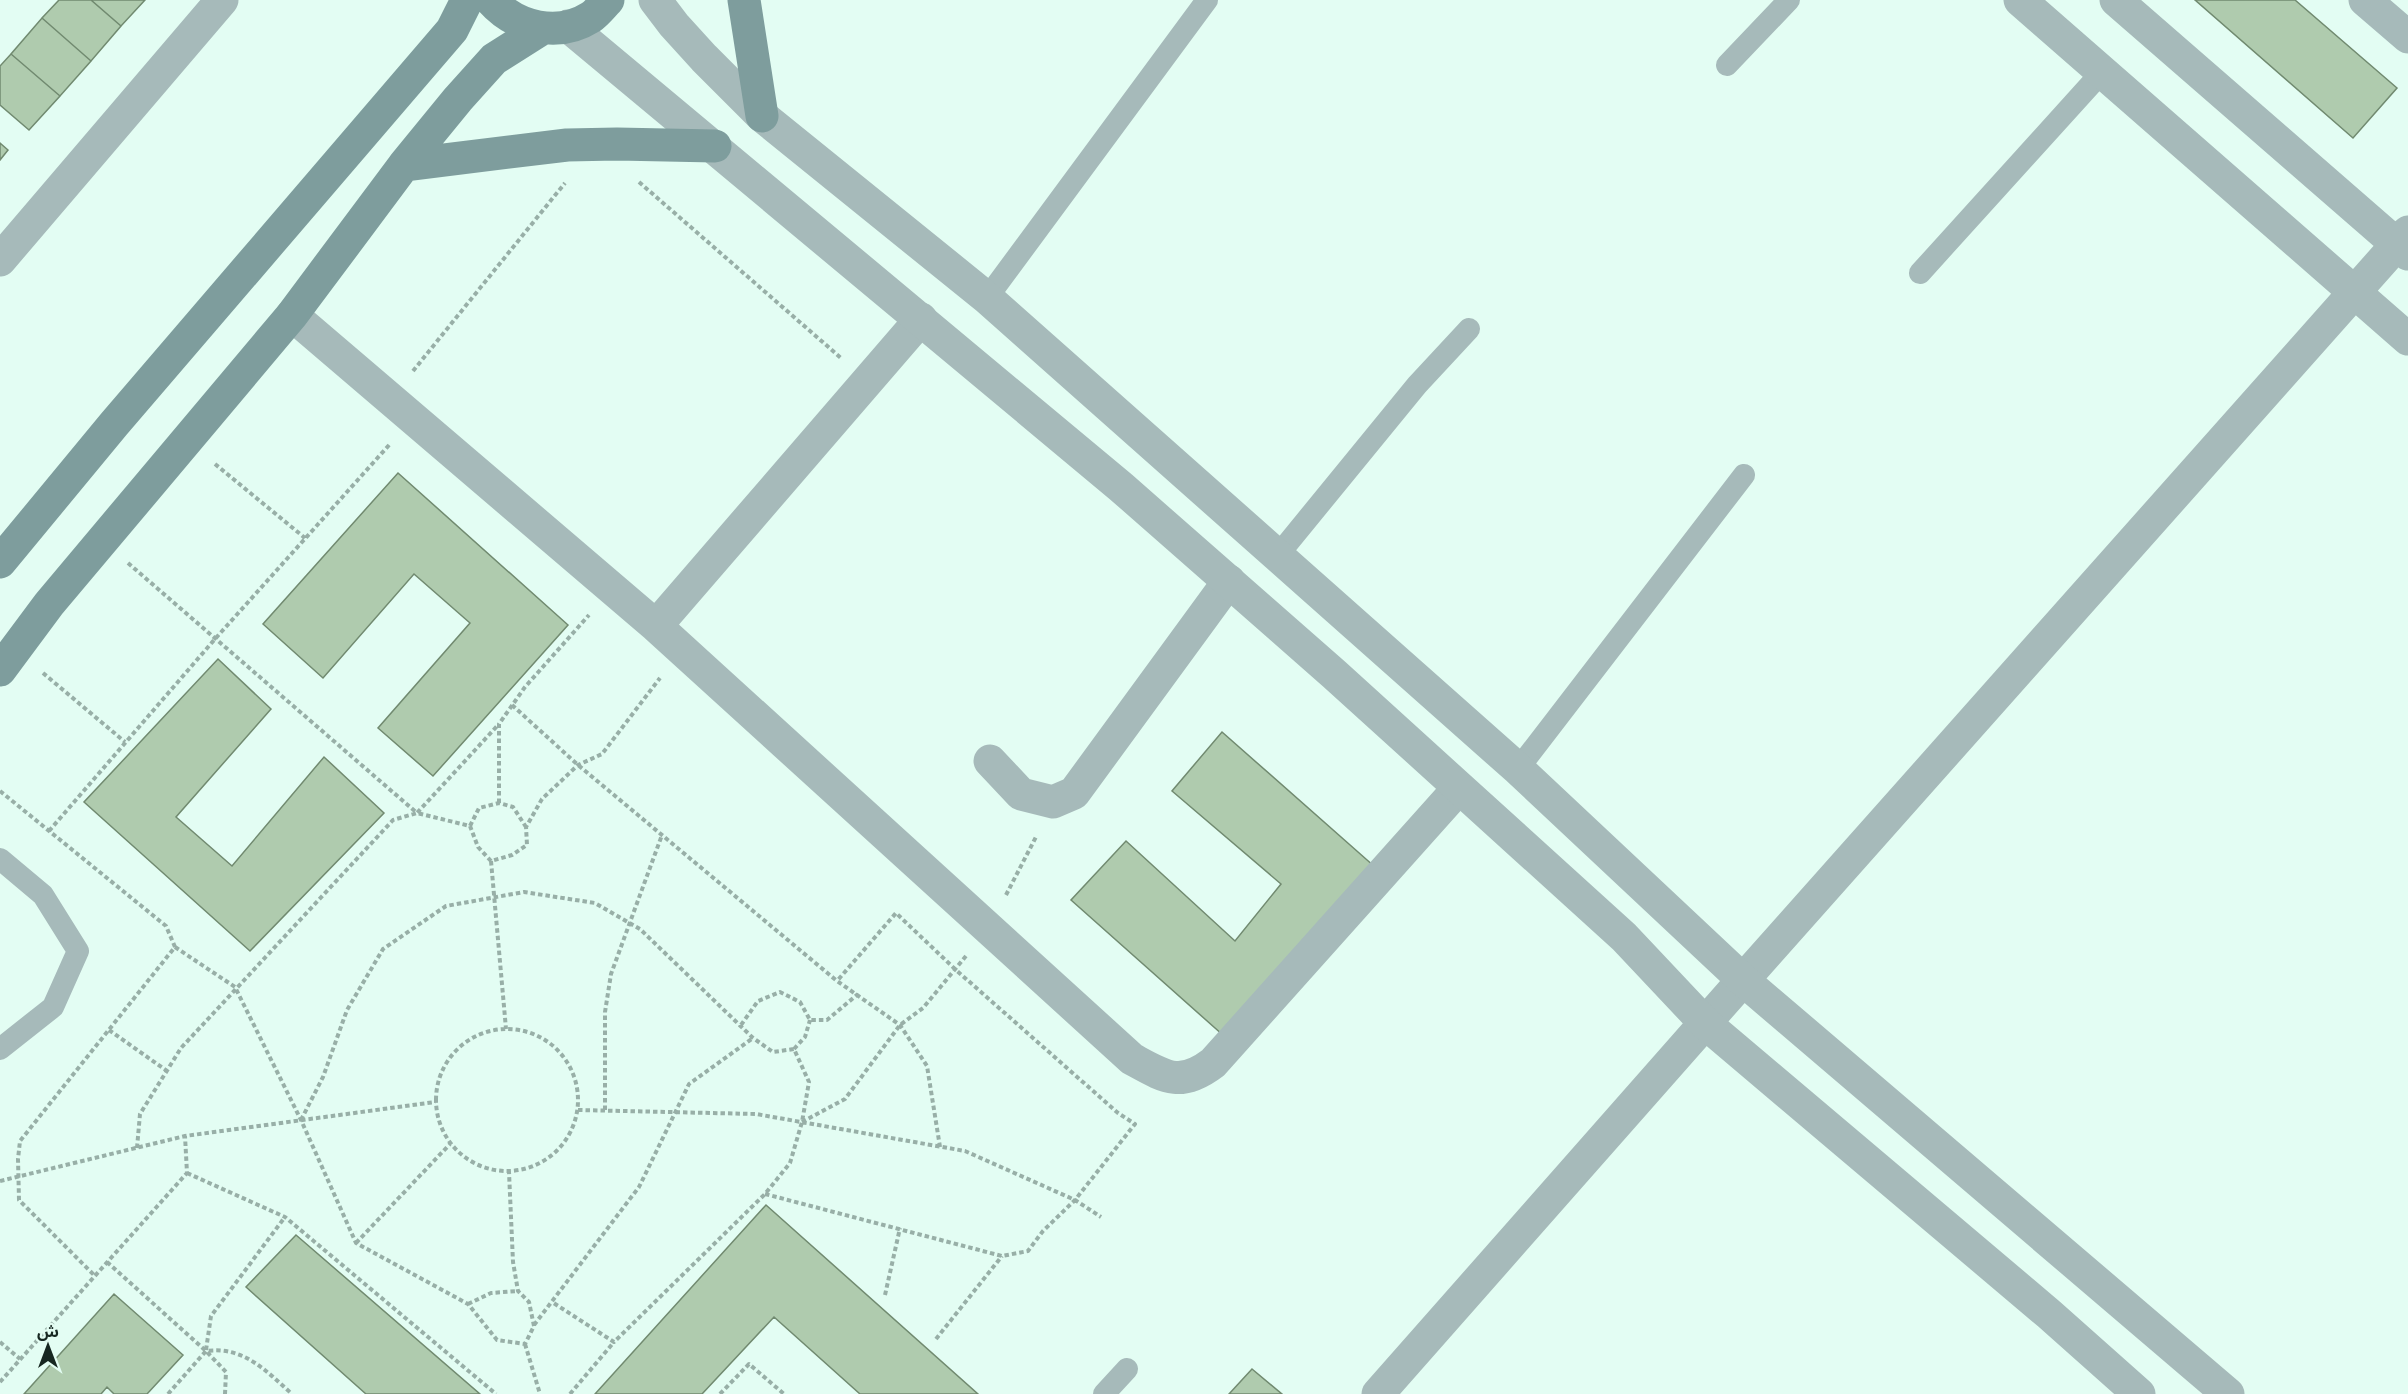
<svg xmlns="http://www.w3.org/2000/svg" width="2408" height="1394" viewBox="0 0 2408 1394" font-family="Roboto,'Noto Sans Arabic',sans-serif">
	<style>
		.building { fill: #afcbae; stroke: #718a70; stroke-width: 1.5 }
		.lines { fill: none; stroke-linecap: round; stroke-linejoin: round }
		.path { stroke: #98afa7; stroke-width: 4; stroke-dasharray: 4.5 3; stroke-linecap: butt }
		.service { stroke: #a6baba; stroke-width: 22 }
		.minor { stroke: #a6baba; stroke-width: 33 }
		.tertiary { stroke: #a6baba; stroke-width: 33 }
		.secondary { stroke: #7e9d9d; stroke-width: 33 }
	</style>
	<rect width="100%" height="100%" fill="#e3fdf3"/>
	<!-- building -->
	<path class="building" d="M59 0H91L121 26 91 61 42 18Z
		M91 0H145L121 26Z
		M2195 0H2295L2397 88 2353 138Z
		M42 18 91 61 60 96 11 54Z
		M11 54 60 96 29 130 0 105V66Z
		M0 143 8 150 0 160Z
		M398 473 568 625 433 776 378 728 470 623 414 574 323 678 263 624Z
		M218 659 271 709 176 817 232 866 324 757 384 813 250 951 84 802Z
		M1222 732 1375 867 1224 1036 1071 900 1126 841 1235 941 1281 884 1172 791Z
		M766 1205 978 1394H860L774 1317 702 1394H595Z
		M296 1235 480 1394H366L246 1287Z
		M114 1294 183 1355 147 1394H114L107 1387 101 1394H24Z
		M1252 1369 1282 1394H1229Z"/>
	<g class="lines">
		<!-- path -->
		<path class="path" d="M639 182 841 358
			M413 371 565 183
			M215 464 305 538
			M128 563 417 813 499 724
			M43 673 125 742
			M512 705 578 765 837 981 900 1025 927 1066 940 1147
			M0 791 166 926 175 947 20 1141 18 1159 19 1200 95 1276
			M499 803V724L525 687 589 615
			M470 826 479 808 499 803 513 807 526 827
			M49 831 215 639 390 444
			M491 861 506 1029
			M1006 895 1037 835
			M175 947 235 987 301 1120 356 1243 468 1304 497 1340 525 1344 534 1326 529 1302 518 1291 513 1262 509 1172
			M741 1025 758 1001 780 992 800 1002 810 1020H827L858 994
			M436 1100a71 71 0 1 1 142 0a71 71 0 1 1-142 0Z
			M109 1030 167 1071
			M794 1049 805 1037 810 1020
			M578 1110 756 1114 965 1151 1075 1200 1101 1217
			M605 1110V1012L611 974 662 835
			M301 1120 323 1077 347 1010 383 949 446 906 524 892 595 903 640 929 753 1038 773 1052 794 1049 809 1082 802 1122 790 1163 765 1194 614 1342 552 1302
			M802 1122 845 1099 900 1025 923 1008 966 956
			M137 1148 140 1114 181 1048 393 820 417 813 470 826 478 847 491 861 512 855 527 845 526 827 542 799 578 765 602 754 660 678
			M187 1173 285 1217 496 1394
			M0 1181 185 1136 435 1102
			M765 1194 1002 1256 1028 1251 1043 1231 1075 1200 1135 1124 1118 1113 956 970 896 913 837 981
			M356 1243 450 1144
			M107 1262 206 1351 226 1372 225 1394
			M885 1295 900 1228
			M468 1304 491 1293 518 1291
			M534 1325 639 1187 689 1084 753 1038
			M936 1339 1002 1256
			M0 1342 20 1359
			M525 1344 540 1394
			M206 1350 211 1316 285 1217
			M0 1382 187 1173 185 1136
			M168 1394 206 1351C244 1346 266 1371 292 1394
			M570 1394 614 1342
			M720 1394 749 1364 784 1394"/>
		<!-- service -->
		<path class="service" d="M1727 65 1789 0
			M1920 273 2102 72
			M987 298 1207 0
			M1278 555 1417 385 1469 329
			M1518 769 1744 475
			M0 859 43 895 78 951 53 1007 0 1049
			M1104 1394 1127 1369"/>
		<!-- minor -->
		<path class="minor" d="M2020 0 2408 339
			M2116 0 2408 254
			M2365 0 2408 37
			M0 260 222 0
			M292 315 656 626 1132 1059C1165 1077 1180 1088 1213 1063L1458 789
			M656 626 921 319
			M990 761 1021 794 1053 802 1074 793 1229 581
			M1378 1394 1743 980 2408 232"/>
		<!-- tertiary -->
		<path class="tertiary" d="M655 0 674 25 704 58 762 116 987 298 1518 769 1743 980 2228 1394
			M568 26 1121 487 1334 674 1624 937 1706 1024 2049 1314 2139 1394"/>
		<!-- secondary -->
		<path class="secondary" d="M491 0C516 28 558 38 591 17 597 13 603 5 608 0
			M744 0 762 116
			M404 165 567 145 617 144 715 146
			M0 562 114 424 452 30 467 0
			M0 670 49 604 292 315 404 165 458 99 494 59 543 28"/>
	</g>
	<!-- north arrow -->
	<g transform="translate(48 1346)" stroke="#e3fdf3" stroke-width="4.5" paint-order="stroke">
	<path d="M0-4.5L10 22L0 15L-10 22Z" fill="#162721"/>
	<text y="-9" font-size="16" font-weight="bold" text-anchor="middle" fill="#162721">ش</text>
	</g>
</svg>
